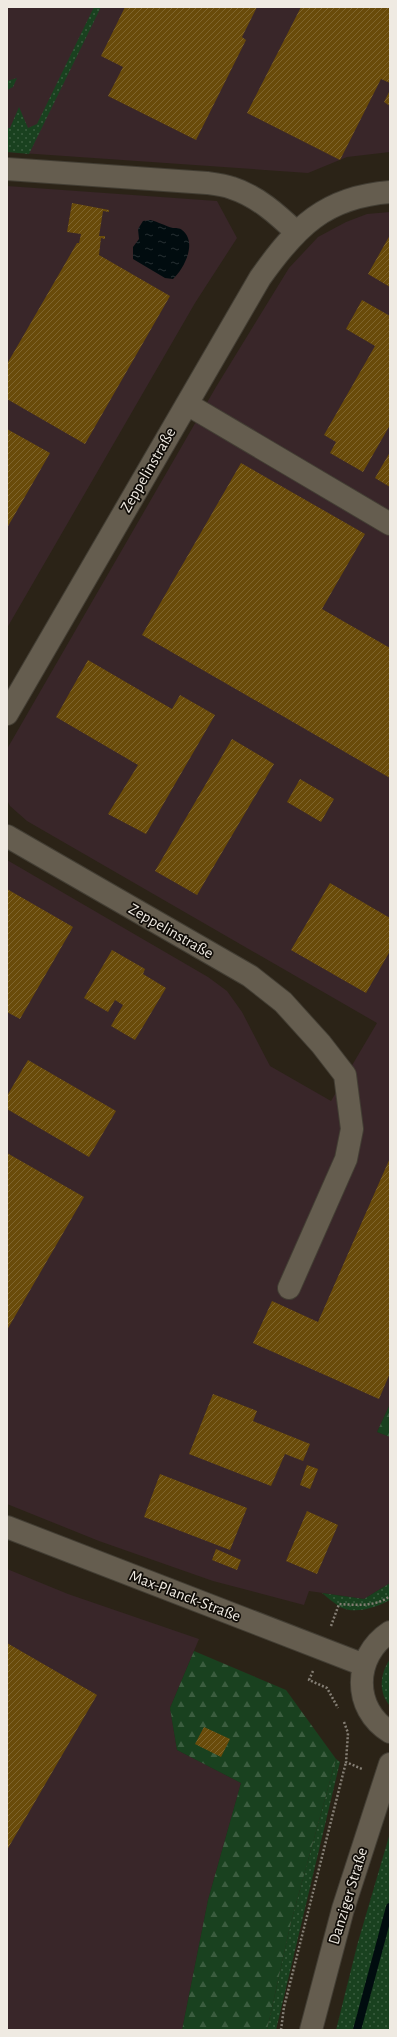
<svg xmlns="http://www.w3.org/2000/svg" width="397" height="2037" viewBox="0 0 397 2037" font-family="'Alegreya Sans',sans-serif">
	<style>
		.commercial { fill: #392629 }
		.grass { fill: url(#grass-dots) }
		.forest { fill: url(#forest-firs) }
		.water { fill: url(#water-ripples) }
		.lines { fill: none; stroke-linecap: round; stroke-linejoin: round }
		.stream { stroke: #010c0f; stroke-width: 8 }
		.building { fill: url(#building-hatch) }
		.minor-casing { stroke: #433e34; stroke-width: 24 }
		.path { stroke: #857f75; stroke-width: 2.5; stroke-dasharray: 2 2; stroke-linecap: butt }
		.minor { stroke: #655d4f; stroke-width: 22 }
		.labels { text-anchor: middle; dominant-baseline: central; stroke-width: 3.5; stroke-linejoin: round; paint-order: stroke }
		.street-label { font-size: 16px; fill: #efeae2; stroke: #110d08 }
	</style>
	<defs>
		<pattern id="grass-dots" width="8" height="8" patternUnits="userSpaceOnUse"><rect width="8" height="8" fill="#19411f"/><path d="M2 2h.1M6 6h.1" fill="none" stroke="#3b5d3f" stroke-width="1.8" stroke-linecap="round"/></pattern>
		<pattern id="forest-firs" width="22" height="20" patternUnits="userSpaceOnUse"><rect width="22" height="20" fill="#19411f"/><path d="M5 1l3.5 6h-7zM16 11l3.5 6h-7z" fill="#3b5d3f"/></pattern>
		<pattern id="water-ripples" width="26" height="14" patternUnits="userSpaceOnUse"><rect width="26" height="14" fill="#010c0f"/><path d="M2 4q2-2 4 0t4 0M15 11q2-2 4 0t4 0" fill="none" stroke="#263032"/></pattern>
		<pattern id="building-hatch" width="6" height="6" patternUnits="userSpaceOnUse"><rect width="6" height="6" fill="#694b0a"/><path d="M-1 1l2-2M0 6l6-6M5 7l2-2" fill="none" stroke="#7f652d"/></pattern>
	</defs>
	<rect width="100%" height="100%" fill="#2b2317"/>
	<!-- commercial -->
	<path class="commercial" d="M7 7H390V152L347 157 308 173 7 152Z
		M7 186 217 201 237 238 195 303 7 628Z
		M390 212V1404L377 1432 390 1437V1583L364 1599 309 1591 304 1605 213 1581 99 1541 7 1504V860L208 977 227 991 242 1012 270 1066 331 1101 377 1023 27 821 10 806 7 800V749L216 387 289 268 318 237 346 222 367 214Z
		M7 1569 68 1594 199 1639 170 1708 177 1750 241 1783 208 1900 182 2030H7Z"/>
	<!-- grass -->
	<path class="grass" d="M94 7H101L29 154 7 152V128H10L19 107 28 128 37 124Z
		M17 78 13 87 7 90V81Z
		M390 1583V1600C377 1607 355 1615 340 1607 334 1603 328 1598 322 1593L364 1599Z
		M390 1659V1706C378 1692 380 1674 390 1659Z
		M336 1759 340 1762 276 2030H267L291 1922Z
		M390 1833V2030H336L358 1942Z"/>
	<!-- forest -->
	<path class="forest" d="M390 1404V1437L377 1432Z
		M194 1651 286 1690 336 1759 291 1922 267 2030H182L208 1900 241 1783 177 1750 170 1708Z"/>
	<!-- water -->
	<path class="water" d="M150 220C159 222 165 226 173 228 175 228 180 228 182 230 198 242 184 269 173 279L165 278 133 259V247L139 239 138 229 143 221Z"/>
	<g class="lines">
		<!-- stream -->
		<path class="stream" d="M357 2030 390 1907"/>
	</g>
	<!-- building -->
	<path class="building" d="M125 7H257L242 37 246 40 196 140 108 96 123 67 101 56Z
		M301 7H390V83L381 79 340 160 247 113Z
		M390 90V106L384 102Z
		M72 203 109 210V212L103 211 99 236H105V239L101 238 99 255 170 296 85 444 7 399V364L77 243H79L81 234 67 232Z
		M390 235V287L368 274Z
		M362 300 390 316V425L363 472 330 453 336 442 324 435 375 346 346 329Z
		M7 429 50 453 7 528Z
		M390 452V487L375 478Z
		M241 463 365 534 322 609 390 648V778L142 635Z
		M88 660 172 709 180 695 215 715 146 834 108 814 138 765 56 717Z
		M232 739 274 764 197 895 155 871Z
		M300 779 334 799 321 822 287 802Z
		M330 883 390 918V951L366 993 291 950Z
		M7 889 73 927 20 1019 7 1012Z
		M112 950 145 969 143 974 166 988 135 1040 111 1026 123 1005 115 1000 108 1012 84 998Z
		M28 1060 116 1111 89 1157 7 1109V1096Z
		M7 1153 84 1197 7 1330Z
		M390 1158V1373L379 1399 253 1343 272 1301 318 1322Z
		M213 1394 257 1411 253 1421 310 1444 303 1461 285 1454 271 1486 189 1454Z
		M307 1465 318 1469 310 1489 300 1485Z
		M160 1474 247 1508 230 1550 144 1517Z
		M307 1511 338 1525 317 1574 286 1561Z
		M216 1549 241 1560 237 1570 212 1560Z
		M7 1643 97 1695 7 1850Z
		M204 1727 230 1739 221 1757 195 1744Z"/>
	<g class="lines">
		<!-- minor casing -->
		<g class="minor-casing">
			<path id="minor" d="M7 169 207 183C215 184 224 185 232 188 257 196 277 214 296 232
				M187 404 390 524
				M7 714 260 278C296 227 325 197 390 192
				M7 836 250 976 283 1002 321 1044 345 1075 352 1129 346 1159 289 1288
				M7 1527 364 1665
				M390 1632C353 1656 352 1709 390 1732
				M311 2030 343 1909 390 1764"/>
		</g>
		<!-- path -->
		<path class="path" d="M331 1626 339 1604C356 1605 376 1607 390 1596
			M313 1671 309 1680 327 1688 338 1708
			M344 1722 348 1733 346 1762 362 1769
			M281 2030 284 2007 346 1762"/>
		<!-- minor -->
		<use href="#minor" class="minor"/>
	</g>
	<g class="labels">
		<!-- street labels -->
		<g class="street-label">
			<text transform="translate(148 470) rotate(-60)">Zeppelinstraße</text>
			<text transform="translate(171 931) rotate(30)">Zeppelinstraße</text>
			<text transform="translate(185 1596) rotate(21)">Max-Planck-Straße</text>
			<text transform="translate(348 1896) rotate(-73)">Danziger Straße</text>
		</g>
	</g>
	<!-- border -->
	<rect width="397" height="2037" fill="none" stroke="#efeae2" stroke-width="16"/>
</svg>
